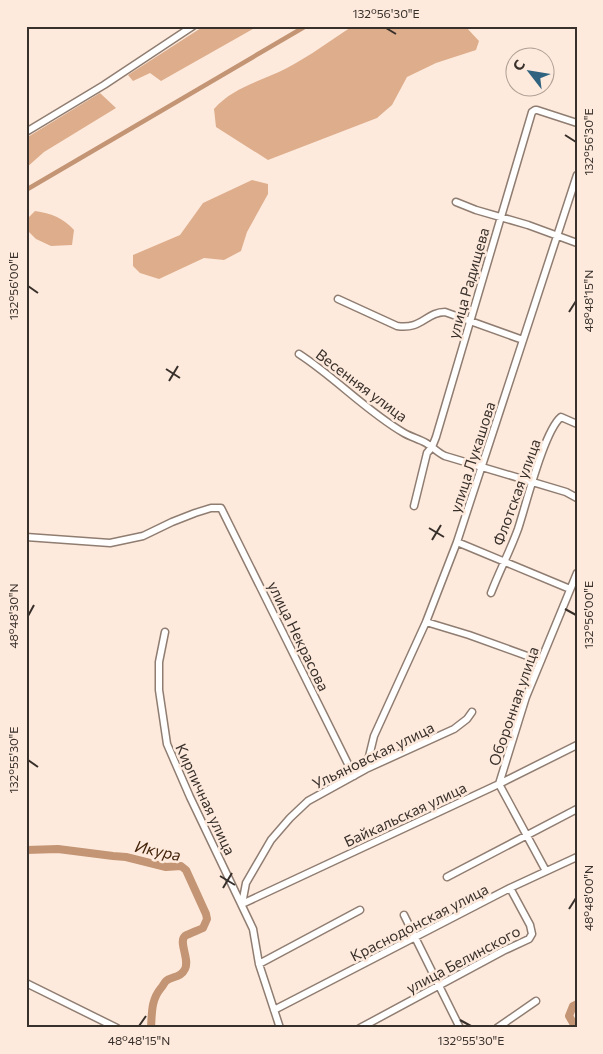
<svg xmlns="http://www.w3.org/2000/svg" width="603" height="1054" viewBox="0 0 603 1054" font-family="Commissioner,sans-serif">
	<style>
		.forest { fill: #ddad8c }
		.lines { fill: none; stroke-linecap: round; stroke-linejoin: round }
		.canal { stroke: #c39574; stroke-width: 4.5 }
		.river { stroke: #c39574; stroke-width: 8 }
		.minor-casing { stroke: #907d71; stroke-width: 9 }
		.minor { stroke: #fff; stroke-width: 6 }
		.ticks { fill: none; stroke: #38302b; stroke-width: 2 }
		.labels { text-anchor: middle; dominant-baseline: central; stroke-width: 5; stroke-linejoin: round; paint-order: stroke }
		.street-label { font-size: 15px; fill: #38302b; stroke: #feeadc }
		.water-label { font-size: 16px; font-style: italic; fill: #44240a; stroke: #feeadc }
		.neatline { fill: none; stroke: #38302b; stroke-width: 2 }
		.ticks-label { font-size: 12px; text-anchor: middle; fill: #38302b }
	</style>
	<rect width="100%" height="100%" fill="#feeadc"/>
	<!-- forest -->
	<path class="forest" d="M204 26H258L161 81 150 73 133 81 128 75Z
		M353 26H465L479 41 476 50 436 63 407 77 392 105 377 118 268 160 216 127 214 109C233 87 262 81 287 68 310 56 331 40 353 26Z
		M100 93 116 108 44 152 26 168V138Z
		M252 180 268 184V194L247 232 241 251 224 260 204 258 159 279 140 273 133 266V255L180 235 203 203Z
		M35 211C51 213 63 218 74 230L72 245 51 246 36 239 26 229 28 218Z"/>
	<g class="lines">
		<!-- canal -->
		<path class="canal" d="M26 190 306 26"/>
		<!-- river -->
		<path class="river" d="M26 850 58 849 113 856 126 857 166 867 181 866 186 870 206 914 207 919 203 928C197 931 190 933 185 936 178 942 190 959 185 969 181 978 172 976 166 981 164 983 163 986 161 988 151 1000 152 1013 151 1028
			M576 1028 569 1016 573 1006 577 1004"/>
		<!-- minor casing -->
		<g class="minor-casing">
			<path id="minor" d="M26 132 104 85 193 26
				M456 202 476 210 528 225 577 243
				M338 299 397 326C422 330 426 312 445 312L523 340
				M299 354C336 378 366 411 404 433 411 437 419 439 426 443 433 447 438 453 445 456L566 492 577 498
				M414 506 427 453 432 447 436 437 532 112 535 110H537L577 123
				M26 537 110 543 143 536 172 522 195 513 211 508H221L354 776
				M457 542 570 589
				M491 593C499 572 510 551 518 529 526 505 544 431 561 417L577 424
				M426 622 469 635 541 661
				M165 632 159 662V690L167 744 190 797 253 929 259 964 280 1028
				M366 769 374 736 426 622 457 542 577 175
				M546 871 499 784 526 697 577 573
				M447 877 577 809
				M242 904 499 784 577 745
				M242 904 246 883 271 840 290 818 308 801 366 769 454 729 467 719 472 712
				M404 915 460 1028
				M259 964 360 910
				M26 983 117 1028
				M274 1010 510 888 577 857
				M360 1028 503 951 529 939 532 934 530 925 510 888
				M497 1028 536 1001"/>
		</g>
		<!-- minor -->
		<use href="#minor" class="minor"/>
	</g>
	<!-- ticks -->
	<path class="ticks" d="M386 28 396 34M565 135 576 142M28 286 38 293M569 312 576 301M166 369 180 378M169 381 178 366M429 528 444 537M432 540 441 525M565 609 576 615M28 616 34 605M28 760 38 767M220 876 235 885M223 888 232 873M569 909 576 898M460 1020 471 1026M139 1026 146 1016"/>
	<g class="labels">
		<!-- street labels -->
		<g class="street-label">
			<text transform="translate(468 283) rotate(-74)">улица Радищева</text>
			<text transform="translate(362 385) rotate(37)">Весенняя улица</text>
			<text transform="translate(472 457) rotate(-72)">улица Лукашова</text>
			<text transform="translate(516 492) rotate(-70)">Флотская улица</text>
			<text transform="translate(299 636) rotate(64)">улица Некрасова</text>
			<text transform="translate(513 706) rotate(-71)">Оборонная улица</text>
			<text transform="translate(373 755) rotate(-26)">Ульяновская улица</text>
			<text transform="translate(206 799) rotate(65)">Кирпичная улица</text>
			<text transform="translate(405 814) rotate(-25)">Байкальская улица</text>
			<text transform="translate(419 922) rotate(-27)">Краснодонская улица</text>
			<text transform="translate(463 959) rotate(-28)">улица Белинского</text>
		</g>
		<!-- water labels -->
		<g class="water-label">
			<text transform="translate(158 850) rotate(12)">Икура</text>
		</g>
	</g>
	<!-- border -->
	<rect width="603" height="1054" fill="none" stroke="#feeadc" stroke-width="55"/>
	<!-- north arrow -->
	<g transform="translate(530 72) rotate(301)"><circle r="24" fill="#feeadc" stroke="#afa095"/>
	<path d="M0-4L9 19L0 12L-9 19Z" fill="#306380"/>
	<text y="-8" font-size="14" font-weight="bold" text-anchor="middle" fill="#38302b">С</text>
	</g>
	<rect x="28" y="28" width="548" height="998" class="neatline"/>
	<g class="ticks-label">
		<text x="386" y="18">132°56'30"E</text>
		<text transform="translate(589 142) rotate(-90)" y="4">132°56'30"E</text>
		<text transform="translate(14 286) rotate(-90)" y="4">132°56'00"E</text>
		<text transform="translate(589 301) rotate(-90)" y="4">48°48'15"N</text>
		<text transform="translate(589 615) rotate(-90)" y="4">132°56'00"E</text>
		<text transform="translate(14 616) rotate(-90)" y="4">48°48'30"N</text>
		<text transform="translate(14 760) rotate(-90)" y="4">132°55'30"E</text>
		<text transform="translate(589 898) rotate(-90)" y="4">48°48'00"N</text>
		<text x="139" y="1045">48°48'15"N</text>
		<text x="471" y="1045">132°55'30"E</text>
	</g>
</svg>
